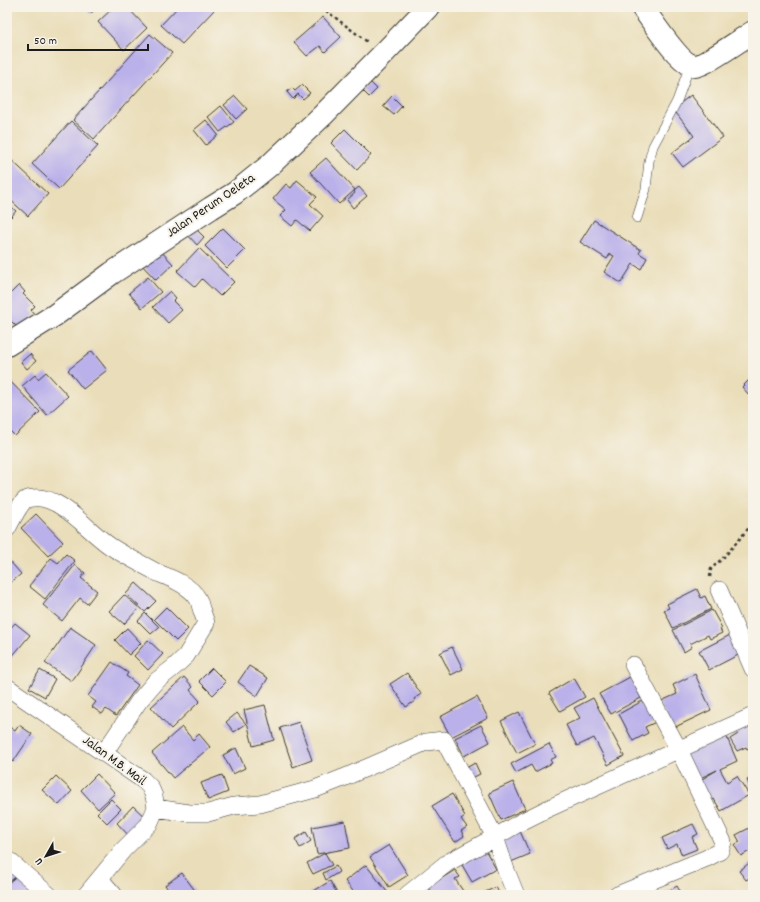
<svg xmlns="http://www.w3.org/2000/svg" width="760" height="902" viewBox="0 0 760 902" font-family="Dekko,sans-serif">
	<style>
		.building { fill: #bab0ea }
		.lines { fill: none; stroke-linecap: round; stroke-linejoin: round }
		.service-casing { stroke: #3b3934; stroke-width: 10 }
		.minor-casing { stroke: #3b3934; stroke-width: 18 }
		.tertiary-casing { stroke: #3b3934; stroke-width: 24 }
		.path { stroke: #3b3934; stroke-width: 2.5; stroke-dasharray: 3 3; stroke-linecap: butt }
		.service { stroke: #fff; stroke-width: 9 }
		.minor { stroke: #fff; stroke-width: 17 }
		.tertiary { stroke: #fff; stroke-width: 22 }
		.labels { text-anchor: middle; dominant-baseline: central; stroke-width: 4; stroke-linejoin: round; paint-order: stroke }
		.street-label { font-size: 14px; fill: #1c1c1c; stroke: #f7f3e8 }
	</style>
	<rect width="100%" height="100%" fill="#f7f3e8"/>
	<filter id="ink" filterUnits="userSpaceOnUse"><feTurbulence type="fractalNoise" baseFrequency=".025" numOctaves="2"/><feDisplacementMap in="SourceGraphic" scale="8" xChannelSelector="R" yChannelSelector="G"/><feConvolveMatrix kernelMatrix="1 2 1 2 8 2 1 2 1" color-interpolation-filters="sRGB"/></filter>
	<filter id="wash" filterUnits="userSpaceOnUse"><feTurbulence type="fractalNoise" baseFrequency=".012" numOctaves="4" result="noise"/><feDisplacementMap in="SourceGraphic" scale="16" xChannelSelector="R" yChannelSelector="G"/><feGaussianBlur stdDeviation="0.9" result="paint"/><feColorMatrix in="noise" values="0 0 0 0 0 0 0 0 0 0 0 0 0 0 0 0 0 1.4 0 .05"/><feComposite in="paint" operator="in"/></filter>
	<g filter="url(#wash)">
		<rect width="100%" height="100%" fill="#eadeba"/>
		<g id="blocks">
			<!-- building -->
			<path class="building" d="M84 7H98L90 14Z
				M114 7H127L147 28 124 50 98 22Z
				M178 7H212L215 9 182 44 161 25Z
				M323 17 341 37 325 52 320 46 307 56 294 42Z
				M150 34 172 53 94 139 73 120Z
				M370 82 377 89 369 97 361 89Z
				M302 85 310 93 303 99 298 94 293 99 287 92 292 88 295 91Z
				M691 95 723 137 683 167 672 153 694 136 673 109Z
				M235 96 247 109 236 119 224 105Z
				M392 96 402 106 394 115 383 106Z
				M221 106 234 122 220 132 208 117Z
				M206 120 218 135 206 145 194 130Z
				M71 121 98 146 59 189 32 164Z
				M345 129 371 155 357 170 331 143Z
				M7 156 48 194 28 216 7 197Z
				M326 158 355 190 339 204 310 172Z
				M297 180 317 197 310 204 323 216 310 231 297 220 292 226 280 216 286 210 273 199 286 184 291 188Z
				M359 187 367 196 353 208 347 200 355 193 354 191Z
				M8 204 16 211 11 217 7 213V205Z
				M594 220 641 250 639 253 647 258 641 269 633 264 621 283 604 272 614 256 610 254 607 259 580 242Z
				M195 228 204 237 197 245 188 235Z
				M223 228 245 250 227 268 205 246Z
				M156 246 173 264 156 280 139 262Z
				M199 248 234 282 220 296 202 279 195 287 177 271Z
				M148 277 161 292 142 308 129 293Z
				M19 285 25 292 23 294 35 306 31 310 35 315 20 330 7 317V309L10 307 7 304V297Z
				M170 291 176 298 173 301 182 310 168 323 153 307Z
				M92 351 107 370 83 389 68 370Z
				M30 354 36 361 27 369 21 362Z
				M46 372 68 396 47 415 22 386 35 375 38 379Z
				M7 378 40 412 15 436 7 428Z
				M749 380 753 384V393L750 396 742 387Z
				M36 514 63 542 48 556 21 528Z
				M66 554 75 561 45 599 29 586 51 558 58 563Z
				M8 559 21 574 8 585 7 584V560Z
				M75 565 85 573 81 578 97 591 87 604 80 598 62 621 43 605Z
				M136 583 156 601 145 612 126 594Z
				M697 589 701 598 705 596 711 609 673 628 664 610 669 608 667 604Z
				M124 595 139 608 124 624 109 611Z
				M166 607 188 629 176 641 154 619Z
				M712 610 722 628 720 629 722 633 710 639 708 635 690 644 692 647 684 652 673 630Z
				M145 613 159 627 151 634 138 621Z
				M15 623 30 635 10 659 7 657V632Z
				M70 627 96 645 72 681 45 663Z
				M127 628 141 643 129 655 115 640Z
				M730 635 740 654 709 670 699 651Z
				M148 640 163 654 148 670 134 656Z
				M452 647 463 669 451 675 440 653Z
				M112 662 128 673 126 676 138 685 116 716 106 709 102 714 92 707 96 702 88 696Z
				M249 666 268 678 257 696 238 682Z
				M212 668 226 682 213 695 199 681Z
				M40 670 55 679 45 697 29 688Z
				M407 673 421 694 414 699 415 701 406 707 390 684Z
				M695 674 711 710 671 729 659 702 677 694 673 685Z
				M184 677 193 687 190 690 200 701 171 729 151 707Z
				M630 677 641 698 611 714 599 694Z
				M574 678 585 697 560 711 549 693Z
				M477 697 488 718 451 737 440 717Z
				M593 698 624 756 608 765 594 738 577 746 566 725 580 718 574 708Z
				M644 700 656 722 645 727 648 733 633 741 619 714Z
				M265 705 274 740 253 746 244 710Z
				M519 712 535 744 517 753 501 721Z
				M237 713 246 724 234 732 226 722Z
				M299 722 312 760 293 767 280 728Z
				M749 724 751 728 753 727V746L747 749 746 747 737 751 730 739 738 734 736 731Z
				M7 725 15 731 19 725 32 734 13 762 7 758Z
				M481 725 490 742 464 756 455 738Z
				M182 727 193 740 199 734 210 747 173 778 152 753Z
				M725 733 737 761 720 769 727 782 737 776 749 795 721 811 714 799 710 802 699 781 717 770 696 780 683 752Z
				M549 744 556 757 550 760 552 763 535 772 531 765 516 773 511 764Z
				M236 748 245 768 233 774 223 755Z
				M475 763 480 774 468 780 464 769Z
				M97 774 115 793 98 809 81 790Z
				M222 775 228 792 208 800 201 783Z
				M56 776 72 791 59 805 42 790Z
				M753 777V793L747 780Z
				M513 782 525 809 501 820 489 793Z
				M452 794 465 816 461 819 467 827 461 831 464 836 455 842 432 806Z
				M111 799 121 809 107 823 97 813Z
				M133 806 147 819 130 837 117 823Z
				M345 821 350 848 317 854 312 827Z
				M693 824 698 834 692 837 697 849 682 855 677 844 667 849 662 838Z
				M753 826V849L741 856 734 845 740 842 736 835Z
				M520 831 530 854 506 864 496 842Z
				M306 832 311 841 300 848 295 839Z
				M482 844 496 869 472 882 458 858Z
				M389 845 408 875 389 887 370 857Z
				M325 853 332 865 313 874 307 863Z
				M753 860V876L746 880 739 871Z
				M366 865 388 893 385 895H356L345 881Z
				M336 866 339 872 326 880 323 873Z
				M455 870 460 877 455 879 465 894 463 895H434L428 887Z
				M182 873 196 892 191 895H172L165 885Z
				M19 874 37 895H7V884Z
				M330 881 338 895H310L309 894Z
				M677 886 682 895H661Z
				M496 887 500 895H479Z"/>
		</g>
	</g>
	<g filter="url(#ink)">
		<use href="#blocks" fill-opacity="0" stroke="#3b3934" stroke-width="1"/>
		<g class="lines">
			<!-- service casing -->
			<g class="service-casing">
				<path id="service" d="M637 218 646 189 649 161 653 146 677 101 690 65"/>
			</g>
			<!-- minor casing -->
			<g class="minor-casing">
				<path id="minor" d="M7 529C11 522 19 505 25 500 27 499 31 498 34 498 60 495 89 532 110 546 125 556 142 564 158 573 171 578 191 586 198 599 200 602 200 607 202 611 203 615 205 619 206 623L186 656 173 668 155 682 139 701 104 753
					M719 590 753 669
					M7 687 143 780 150 787 154 796 156 808 149 824 123 850 86 895
					M156 808 189 813H208L234 806 260 804 315 789 343 778 426 742 444 740 495 837 521 822 547 809 753 716
					M7 859 49 895
					M100 879 114 895
					M407 895 447 863 495 837 506 870 516 895
					M617 895 707 858 720 851 723 842 679 750 633 665"/>
			</g>
			<!-- tertiary casing -->
			<g class="tertiary-casing">
				<path id="tertiary" d="M642 7C651 19 680 65 695 66 704 66 743 38 753 32
					M7 345 55 315 112 273 211 208 235 193 270 165 323 115 384 53 428 7"/>
			</g>
			<!-- path -->
			<path class="path" d="M321 7 369 43
				M710 577 711 569 725 556 753 523"/>
			<!-- service -->
			<use href="#service" class="service"/>
			<!-- minor -->
			<use href="#minor" class="minor"/>
			<!-- tertiary -->
			<use href="#tertiary" class="tertiary"/>
		</g>
	</g>
	<g class="labels">
		<!-- street labels -->
		<g class="street-label">
			<text transform="translate(211 206) rotate(-34)">Jalan Perum Oeleta</text>
			<text transform="translate(114 761) rotate(36)">Jalan M.B. Mail</text>
		</g>
	</g>
	<!-- margin -->
	<rect width="760" height="902" fill="none" stroke="#f7f3e8" stroke-width="24"/>
	<!-- north arrow -->
	<g transform="translate(46 856) rotate(231)" stroke="#f7f3e8" stroke-width="3" paint-order="stroke">
	<path d="M0-3L7 15L0 10L-7 15Z" fill="#1c1c1c"/>
	<text y="-6" font-size="11" font-weight="bold" text-anchor="middle" fill="#1c1c1c">U</text>
	</g>
	<!-- scale -->
	<path d="M28 44v6h120v-6" fill="none" stroke="#1c1c1c" stroke-width="2"/>
	<text x="34" y="44" font-size="12" fill="#1c1c1c" stroke="#f7f3e8" stroke-width="3" paint-order="stroke">50 m</text>
</svg>
